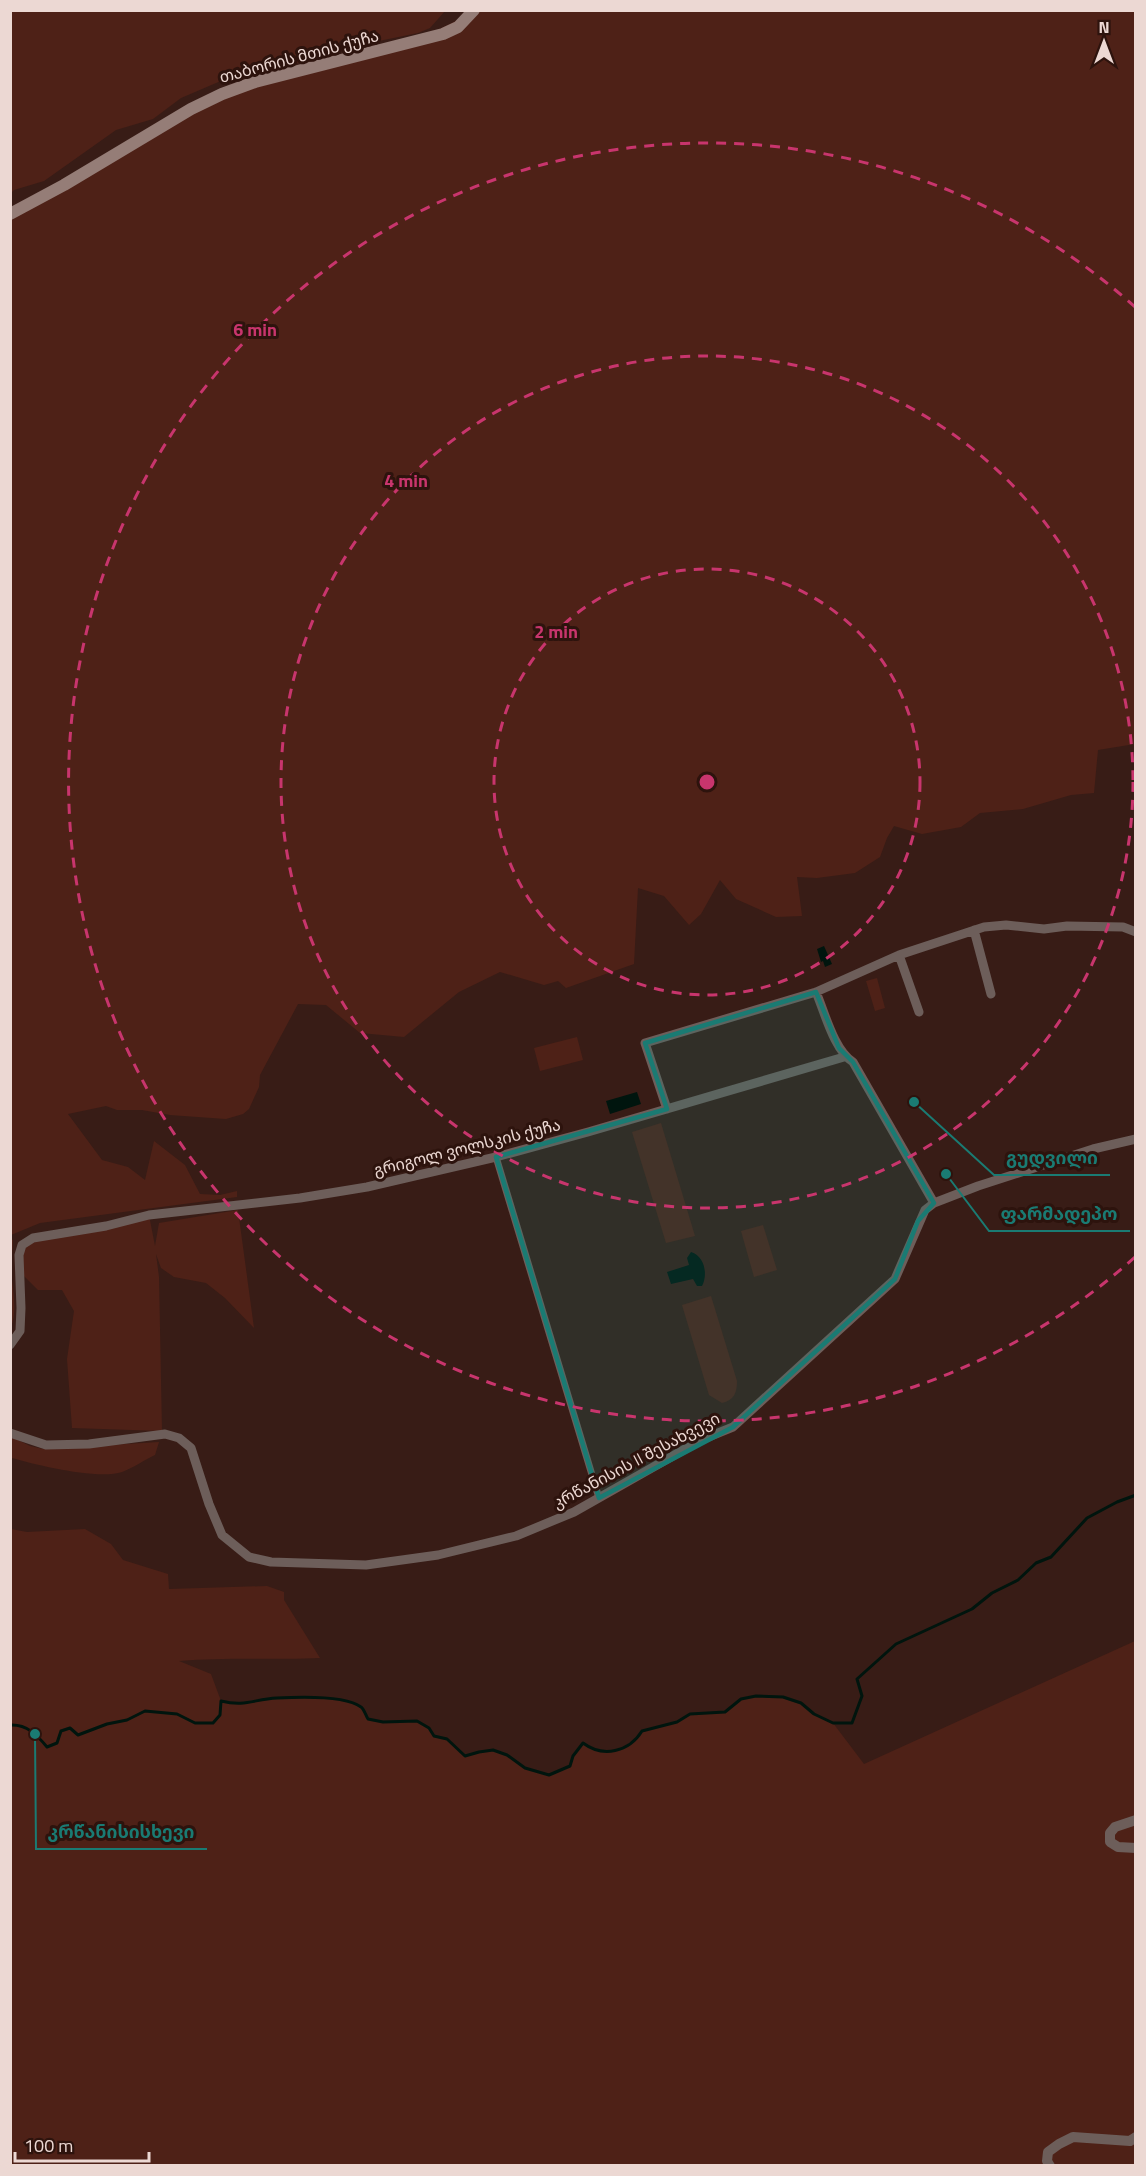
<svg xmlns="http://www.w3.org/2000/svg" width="1146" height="2176" viewBox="0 0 1146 2176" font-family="'Titillium Web','Noto Sans Georgian',sans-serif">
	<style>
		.green { fill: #4e2117 }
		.water { fill: #00150e }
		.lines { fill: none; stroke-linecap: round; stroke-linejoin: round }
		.stream { stroke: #00150e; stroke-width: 3 }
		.pedestrian { stroke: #6d5e5a; stroke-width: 7 }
		.minor { stroke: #6d5e5a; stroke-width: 9 }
		.tertiary { stroke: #6d5e5a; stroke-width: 10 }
		.secondary { stroke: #957d77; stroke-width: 12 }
		.marked { fill: #1a7b73; fill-opacity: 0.2; stroke: #1a7b73; stroke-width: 4.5; stroke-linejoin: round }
		.ring { fill: none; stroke: #c8356d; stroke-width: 3; stroke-dasharray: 10 8 }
		.labels { text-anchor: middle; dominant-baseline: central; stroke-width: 6; stroke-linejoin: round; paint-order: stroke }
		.street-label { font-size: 16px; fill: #ecd8d3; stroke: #2d130d }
		.centre { fill: #c8356d; stroke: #2d130d; stroke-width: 3 }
		.ring-label { font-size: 18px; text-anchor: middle; font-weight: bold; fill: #c8356d; stroke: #2d130d; stroke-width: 6; stroke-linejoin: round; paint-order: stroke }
		.leader { fill: none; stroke: #1a7b73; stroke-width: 2 }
		.callout-dot { fill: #1a7b73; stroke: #2d130d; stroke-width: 2 }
		.callout-label { font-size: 18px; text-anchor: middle; font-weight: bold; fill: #1a7b73; stroke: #2d130d; stroke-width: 6; stroke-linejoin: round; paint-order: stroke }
	</style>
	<rect width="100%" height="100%" fill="#381c16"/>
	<!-- green -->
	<path class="green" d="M11 10H445V11L430 28 418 33 369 43 348 37 340 41 331 55 223 80 181 98 153 119 116 130 44 181 14 190 11 193Z
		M471 11H1135V744L1098 750 1094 793 1071 795 1023 809 980 813 961 827 922 834 894 826 887 838 880 857 855 873 817 878 797 877 802 916 776 917 736 899 720 880 701 914 689 925 664 896 638 888 634 964 566 988 558 981 544 985 500 972 459 992 404 1037 360 1033 326 1005 298 1004 260 1075 259 1087 249 1109 243 1114 226 1119 170 1115 142 1110H117L106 1106 68 1114 102 1160 128 1167 145 1180 154 1141 185 1165 200 1194 220 1195 237 1191V1197L40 1223 11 1235V213L218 96 421 38 466 16Z
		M877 978 885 1008 875 1011 866 981Z
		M577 1037 583 1060 540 1071 534 1048Z
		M661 1123 695 1236 666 1243 632 1132Z
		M238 1210 254 1328 225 1298 206 1283 174 1277 161 1268 156 1254 159 1277 162 1431 72 1428 67 1359 74 1311 62 1290H38L24 1276 22 1245 62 1232 149 1215 155 1246 159 1223Z
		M763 1225 777 1270 754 1277 741 1231Z
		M11 1239 13 1240C13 1250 11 1259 11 1269 12 1288 18 1309 11 1327Z
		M711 1296 737 1381C737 1393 734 1400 722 1403L709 1395 682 1305Z
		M10 1436 30 1446 43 1449 159 1442 155 1455C144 1460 133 1468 122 1472 98 1480 36 1465 12 1458Z
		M11 1529 27 1532 85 1529 111 1544 123 1560 168 1574 169 1589 267 1586 284 1592V1600L320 1658C273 1660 226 1657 179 1661L211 1674 221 1701C246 1707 254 1699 277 1698 297 1697 345 1695 361 1707 364 1710 366 1716 368 1719L383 1722 417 1721 429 1728 434 1736 447 1739 464 1756 479 1752 493 1750 507 1755 525 1768 549 1775 570 1766 573 1756 583 1743C603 1758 628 1752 642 1731L677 1722 690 1714 725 1712 741 1699 756 1696 783 1697 801 1703 814 1714 833 1723 864 1764 1135 1641V2165L11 2166Z"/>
	<!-- water -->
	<path class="water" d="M824 946 832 964 825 967 823 961 821 962 817 949Z
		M637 1092 641 1104 610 1114 606 1101Z
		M691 1252C705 1256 708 1275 702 1286H697L693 1279 671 1284 667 1272 689 1265 687 1258Z"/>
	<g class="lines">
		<!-- stream -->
		<path class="stream" d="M10 1725C27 1724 37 1735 47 1747L57 1743 61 1731 70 1728 78 1735 107 1724 127 1720 145 1711 177 1714 195 1723H213L220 1715 221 1701C246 1707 254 1699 277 1698 296 1697 345 1695 361 1707 364 1709 366 1716 368 1719L383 1722 417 1721 429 1728 434 1736 447 1739 465 1756 479 1752 493 1750 507 1755 525 1768 549 1775 570 1766 573 1756 583 1743C603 1758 629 1752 642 1731L677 1722 690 1714 725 1712 741 1699 756 1696 783 1697 801 1703 814 1714 833 1723H852L862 1696 857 1679 896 1644 972 1609 992 1593 1018 1580 1036 1563 1051 1557 1087 1518 1117 1502 1136 1495"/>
		<!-- pedestrian -->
		<path class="pedestrian" d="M496 1157 599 1498"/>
		<!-- minor -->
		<path class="minor" d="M974 930 991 994
			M899 955 919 1012
			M816 992C825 1013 834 1050 853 1062L934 1203
			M667 1109 645 1043 816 992 899 955 984 927 1006 925 1044 929 1067 926 1123 927 1136 932
			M10 1345 20 1331 21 1308 19 1255 22 1245 33 1238 106 1226 149 1215 300 1198 367 1187 496 1157 588 1132 844 1057
			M10 1433 46 1445 89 1444 165 1434 179 1438 191 1448 209 1504 222 1535 249 1557 271 1562 366 1565 438 1555 516 1536 574 1512 701 1440 733 1427 895 1279 925 1210 934 1203 978 1186 1093 1149 1136 1139"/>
		<!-- tertiary -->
		<path class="tertiary" d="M1136 1820 1115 1827 1110 1833V1842L1118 1847 1136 1848
			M1050 2166 1047 2161 1048 2152 1059 2144 1073 2137 1130 2141 1136 2137"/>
		<!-- secondary -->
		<path class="secondary" d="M10 214 64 185 191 109 222 94 255 82 443 34 458 27 474 10"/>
	</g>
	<!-- marked area -->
	<path class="marked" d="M816 992 839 1048 853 1062 934 1203 918 1221 895 1279 733 1427 599 1498 496 1157 667 1109 645 1043Z"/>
	<!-- distance rings -->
	<g class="ring">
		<circle cx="707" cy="782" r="213"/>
		<circle cx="707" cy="782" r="426"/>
		<path d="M1135 1257A639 639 0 1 1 1135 307"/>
	</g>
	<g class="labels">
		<!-- street labels -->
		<g class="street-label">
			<text transform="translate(299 56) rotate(-15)">თაბორის მთის ქუჩა</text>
			<text transform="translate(467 1147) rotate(-14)">გრიგოლ ვოლსკის ქუჩა</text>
			<text transform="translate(636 1460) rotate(-28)">კრწანისის II შესახვევი</text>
		</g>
	</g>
	<circle cx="707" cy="782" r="9" class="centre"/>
	<g class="ring-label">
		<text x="255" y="336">6 min</text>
		<text x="406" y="487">4 min</text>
		<text x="556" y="638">2 min</text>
	</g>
	<!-- callouts -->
	<path class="leader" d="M914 1102L994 1175H1110M946 1174L989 1231H1130M35 1734L36 1849H207"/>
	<g class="callout-dot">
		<circle cx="914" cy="1102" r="6"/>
		<circle cx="946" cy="1174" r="6"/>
		<circle cx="35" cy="1734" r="6"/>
	</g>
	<g class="callout-label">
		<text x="1052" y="1164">გუდვილი</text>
		<text x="1059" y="1220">ფარმადეპო</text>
		<text x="121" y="1838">კრწანისისხევი</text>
	</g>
	<!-- border -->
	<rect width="1146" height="2176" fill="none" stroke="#ecd8d3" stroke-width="24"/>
	<!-- north arrow -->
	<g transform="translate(1104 42)" stroke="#2d130d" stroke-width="4.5" paint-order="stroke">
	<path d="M0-4.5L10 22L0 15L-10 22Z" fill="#ecd8d3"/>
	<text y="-9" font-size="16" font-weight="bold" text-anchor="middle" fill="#ecd8d3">N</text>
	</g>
	<!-- scale -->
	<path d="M15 2152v9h134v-9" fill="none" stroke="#ecd8d3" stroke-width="3"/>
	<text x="24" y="2152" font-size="18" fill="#ecd8d3" stroke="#2d130d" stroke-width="4.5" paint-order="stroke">100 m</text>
</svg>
